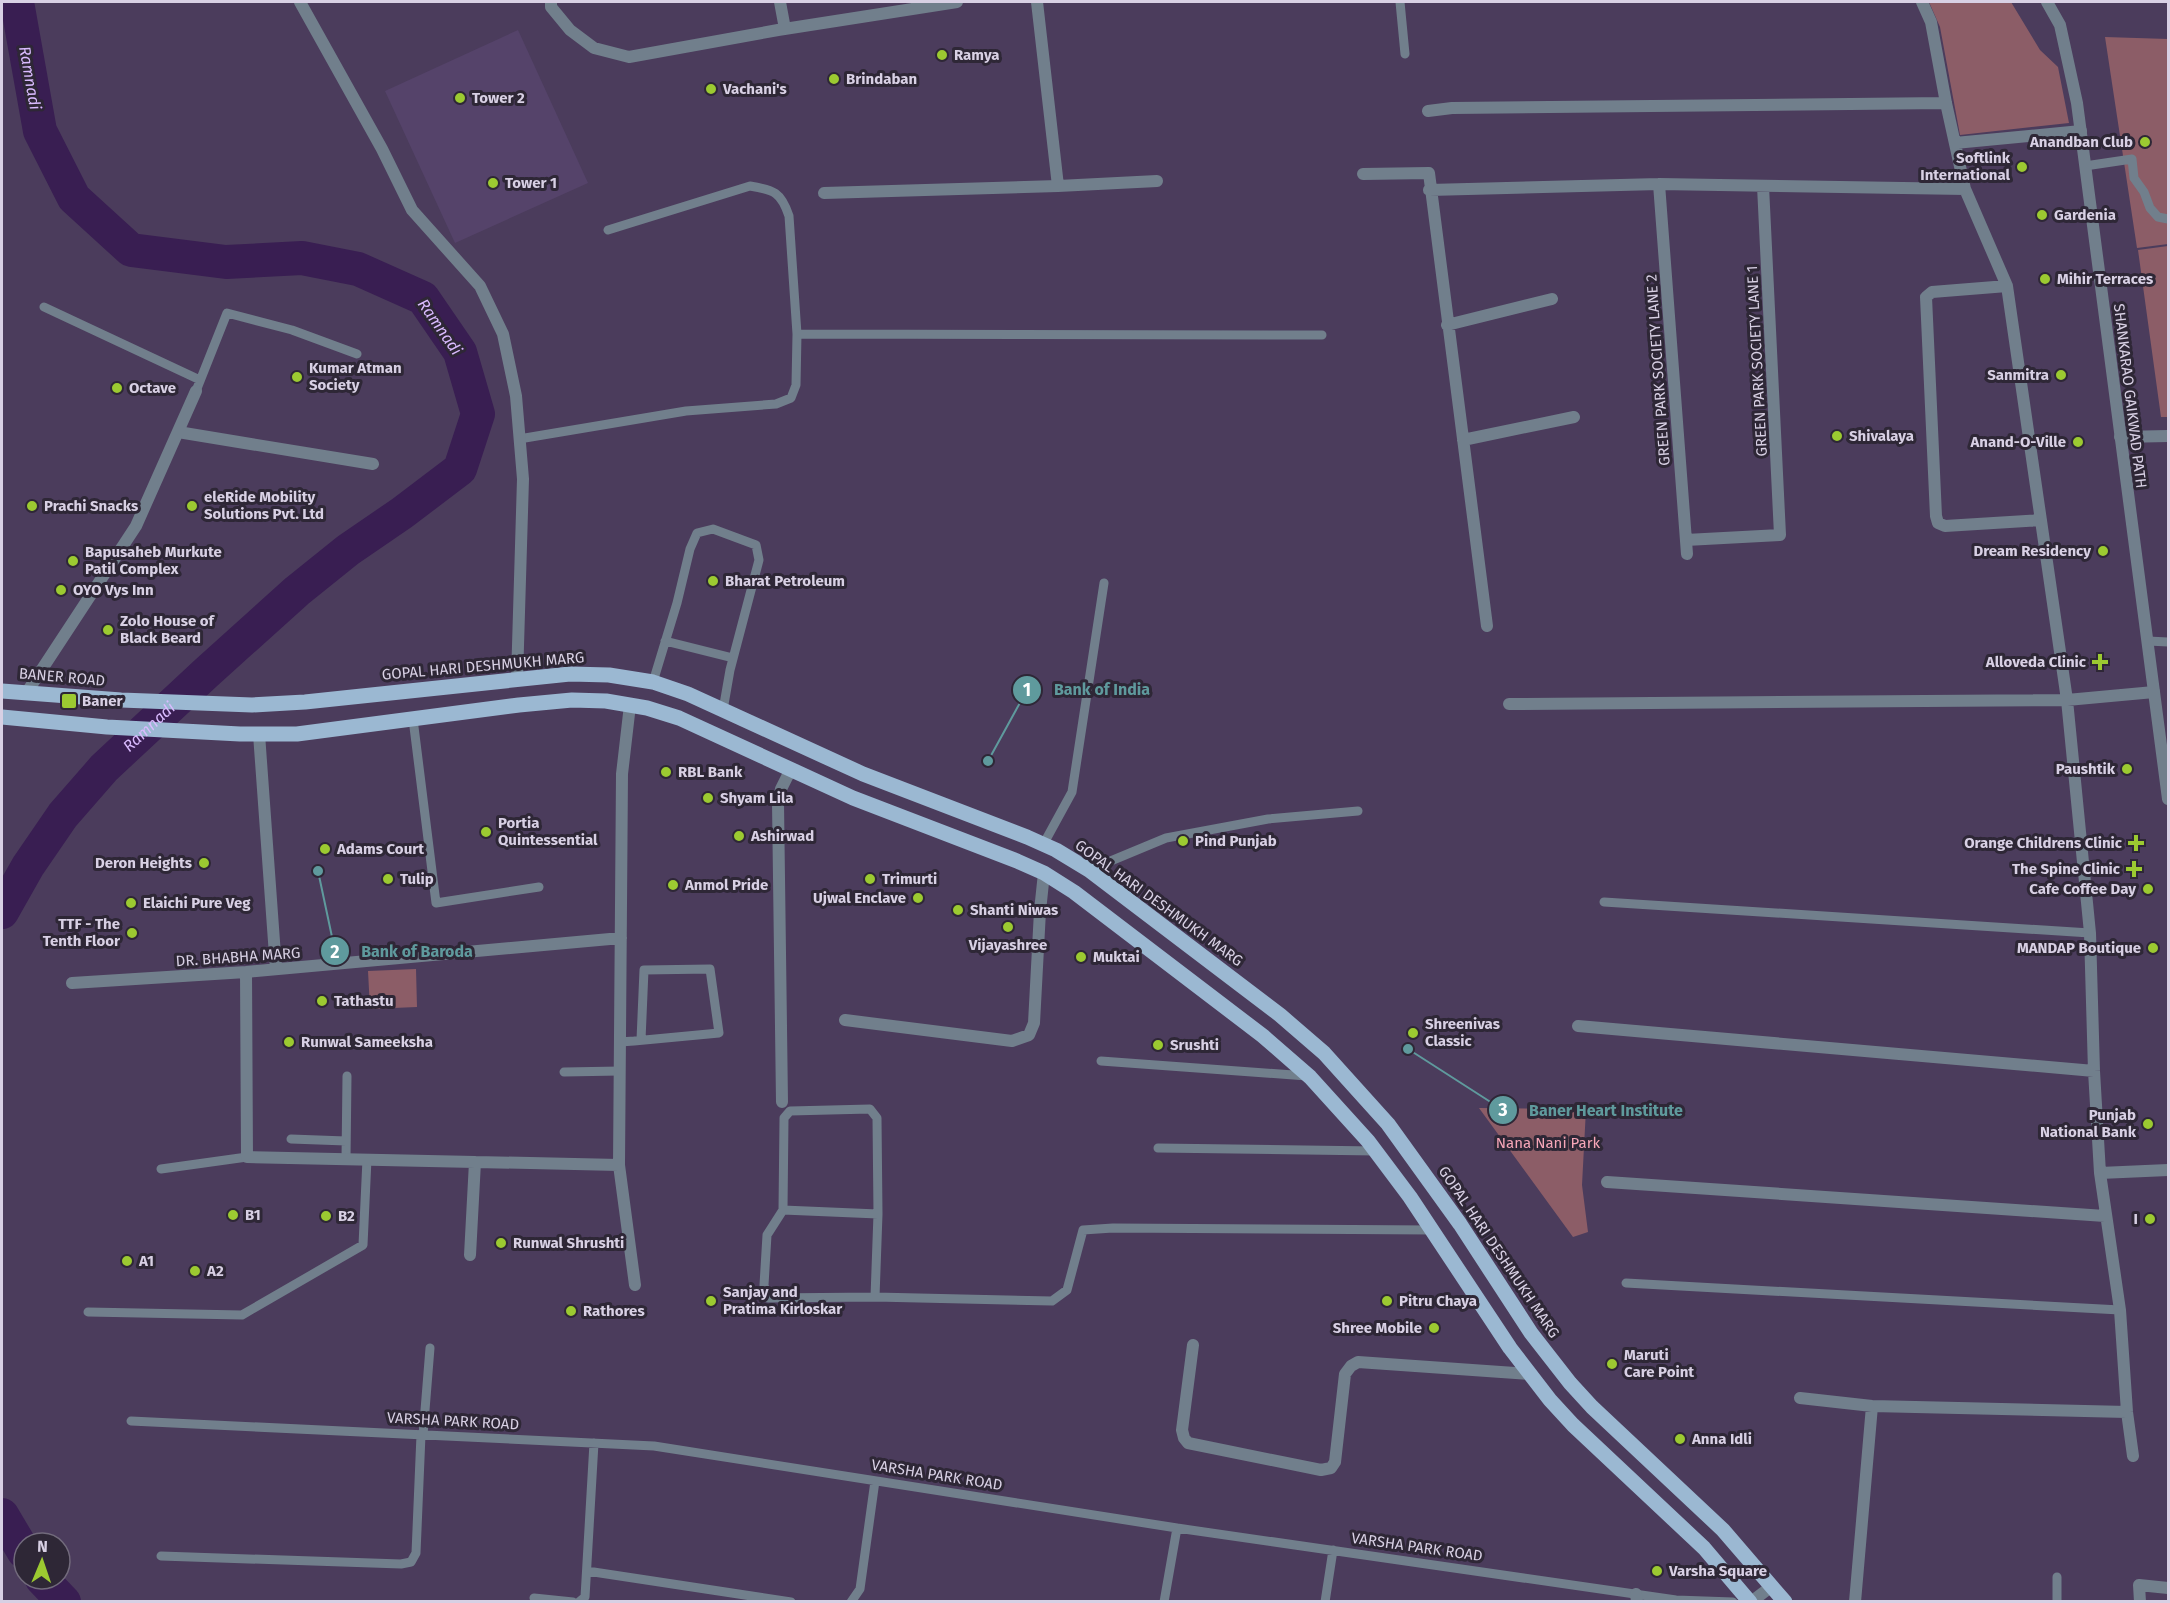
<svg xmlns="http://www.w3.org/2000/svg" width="2170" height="1603" viewBox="0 0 2170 1603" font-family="'Fira Sans',sans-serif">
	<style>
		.built { fill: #55436a }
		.green { fill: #8c5d67 }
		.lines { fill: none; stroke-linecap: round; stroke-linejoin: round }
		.river { stroke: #391e52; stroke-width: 34 }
		.service { stroke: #717f8c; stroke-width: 9 }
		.minor { stroke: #717f8c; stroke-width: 12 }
		.tertiary { stroke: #717f8c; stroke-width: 12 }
		.primary { stroke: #9bb8d2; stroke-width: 15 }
		.poi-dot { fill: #9cca31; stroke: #2e2736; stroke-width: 2 }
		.labels { text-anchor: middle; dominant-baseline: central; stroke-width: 6; stroke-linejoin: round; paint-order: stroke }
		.poi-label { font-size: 15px; font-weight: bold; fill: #d8d0e4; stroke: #2e2736; text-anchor: start }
		.street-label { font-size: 15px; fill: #d8d0e4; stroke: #2e2736 }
		.park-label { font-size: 15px; fill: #f7a6b8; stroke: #2e2736 }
		.water-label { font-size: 16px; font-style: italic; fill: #dabbff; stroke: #2e2736 }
		.leader { fill: none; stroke: #5f9a9d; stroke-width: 2 }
		.callout-dot { fill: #5f9a9d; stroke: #2e2736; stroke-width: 2 }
		.mark-label { font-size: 18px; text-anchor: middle; font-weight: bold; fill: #fff }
		.callout-label { font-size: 16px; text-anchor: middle; font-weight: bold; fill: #5f9a9d; stroke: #2e2736; stroke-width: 6; stroke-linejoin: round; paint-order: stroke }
	</style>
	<rect width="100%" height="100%" fill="#4b3c5c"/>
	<!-- built -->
	<path class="built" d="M518 30 588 183 455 243 385 91Z"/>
	<!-- green -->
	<path class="green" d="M1929 2H2011L2040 50 2058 67 2069 123 1960 135 1940 27Z
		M2105 37 2168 39V244L2137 248Z
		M2168 246V417H2161L2138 250Z
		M416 969 417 1007 370 1009 368 971Z
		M1479 1108 1586 1109 1582 1185 1588 1232 1573 1237Z"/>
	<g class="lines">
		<!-- river -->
		<g class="river">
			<path id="s1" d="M2 912 28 866 63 815 104 768 206 673 297 591 348 550 402 513 460 469 478 414 460 352 423 298 358 269 302 258 226 262 131 250 74 198 40 131 17 2"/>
			<path d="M2 1515 24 1552"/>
			<path d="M42 1579 64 1602"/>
		</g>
		<!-- service -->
		<path class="service" d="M1400 2 1405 54
			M2085 166 2132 159 2134 178 2144 192 2150 208 2158 217 2168 219
			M44 307 200 380
			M797 334 1322 335
			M196 391 227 313 292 330 357 354
			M519 439 686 411 776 404 791 398 796 385 797 334 789 216C781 192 774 190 750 186L608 230
			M665 641 733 658
			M2148 641 2168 642
			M653 682 677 603 690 549 697 533 713 529 756 545 759 560 730 670 723 710
			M413 719 436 903 539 887
			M1043 845 1072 792 1104 583
			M1089 870 1166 838 1268 819 1358 811
			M1604 902 2090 933
			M620 1042 634 1041 719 1033 710 969 644 970 641 1040
			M1101 1061 1307 1076
			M564 1072 620 1071
			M291 1139 346 1141
			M1158 1148 1376 1151
			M346 1159 347 1076
			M161 1169 247 1157
			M783 1210 878 1214
			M1626 1283 2120 1310
			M875 1297 768 1298 764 1285 767 1235 783 1210 784 1118 790 1111 870 1109 877 1118 878 1214 875 1297 1052 1301 1067 1290 1083 1230 1113 1228 1433 1230
			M88 1312 242 1315 363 1245 367 1159
			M131 1421 654 1446 1177 1528 1676 1600 1733 1602
			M423 1435 430 1348
			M161 1556 401 1564 411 1562 416 1553 421 1435
			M587 1571 791 1602
			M534 1598 573 1602
			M579 1602 585 1597 594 1443
			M851 1602 860 1589 875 1481
			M1164 1602 1177 1528
			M1325 1602 1333 1550
			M2057 1602V1577"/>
		<!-- minor -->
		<path class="minor" d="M300 2 382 149 412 210 480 286 503 334 516 396 523 479 517 679
			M551 2V7L570 30 594 48 629 57 778 30 957 2
			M780 2 785 29
			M1037 2 1058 186
			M1922 2 1931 22 1946 103 1965 189 2007 286 2067 700 2090 933 2094 1071 2100 1173 2120 1310 2127 1412 2133 1456
			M1428 111 1452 108 1946 103
			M1955 143 2081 131
			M1363 174 1429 173 1487 626
			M1659 184 1687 554
			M1429 190 1659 184 1965 189
			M824 193 1058 186 1157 181
			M2007 286 1932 292 1926 297 1936 516 1938 523 1945 526 2041 520
			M1447 325 1552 299
			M178 432 373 464
			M2120 437 2168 436
			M1463 440 1574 417
			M1686 540 1780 535 1763 186
			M27 692 136 526 196 391
			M1509 704 2067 700 2154 692
			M630 705 622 774 619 1165 635 1285
			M259 734 276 969
			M246 972 247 1157 619 1165
			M72 983 246 972 621 938
			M845 1020 1012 1041 1029 1035 1034 1023 1040 911 1044 873
			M1578 1026 2094 1071
			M782 1102 778 803 781 789 791 769
			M2100 1173 2168 1170
			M1607 1182 2105 1216
			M470 1255 475 1162
			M1193 1345 1182 1430 1184 1438 1188 1443 1321 1470 1331 1468 1335 1462 1345 1374 1351 1366 1358 1362 1529 1374
			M1800 1398 1872 1406 2127 1412
			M1636 1594 1637 1602
			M1751 1602 1772 1586
			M1855 1602 1872 1406
			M2140 1602 2139 1585 2168 1588"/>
		<!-- tertiary -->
		<path class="tertiary" d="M2047 2 2060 25 2077 103 2168 799"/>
		<!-- primary -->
		<path class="primary" d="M2 691 121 700 252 705 305 702 570 674 609 675 653 682 688 694 863 774 1027 837 1056 850 1089 870 1280 1015 1324 1053 1388 1124 1460 1224 1531 1333 1570 1383 1592 1407 1723 1530 1785 1602
			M2 717 107 727 240 734H297L519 705 572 700 606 701 647 708 679 718 853 798 1017 861 1044 873 1074 892 1263 1036 1310 1077 1368 1141 1410 1197 1510 1348 1550 1400 1573 1425 1704 1548 1750 1602"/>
	</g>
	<!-- markers -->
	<g class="poi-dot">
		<circle cx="942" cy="55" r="6"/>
		<circle cx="834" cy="79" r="6"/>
		<circle cx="711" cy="89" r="6"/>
		<circle cx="460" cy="98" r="6"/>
		<circle cx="2145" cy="142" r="6"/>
		<circle cx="2022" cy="167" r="6"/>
		<circle cx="493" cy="183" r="6"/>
		<circle cx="2042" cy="215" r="6"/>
		<circle cx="2045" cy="279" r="6"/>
		<circle cx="2061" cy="375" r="6"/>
		<circle cx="297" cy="377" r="6"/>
		<circle cx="117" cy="388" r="6"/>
		<circle cx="1837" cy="436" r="6"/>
		<circle cx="2078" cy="442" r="6"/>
		<circle cx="32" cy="506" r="6"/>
		<circle cx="192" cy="506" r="6"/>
		<circle cx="2103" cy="551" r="6"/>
		<circle cx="73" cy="561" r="6"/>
		<circle cx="713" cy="581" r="6"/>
		<circle cx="61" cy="590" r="6"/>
		<circle cx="108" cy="630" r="6"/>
		<path d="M2097 653h6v6h6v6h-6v6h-6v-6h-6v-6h6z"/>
		<rect x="61" y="693" width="16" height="16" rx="3"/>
		<circle cx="2127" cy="769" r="6"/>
		<circle cx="666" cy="772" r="6"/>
		<circle cx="708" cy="798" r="6"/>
		<circle cx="486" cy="832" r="6"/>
		<circle cx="739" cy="836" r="6"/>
		<circle cx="1183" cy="841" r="6"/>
		<path d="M2133 834h6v6h6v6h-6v6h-6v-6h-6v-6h6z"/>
		<circle cx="325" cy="849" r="6"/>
		<circle cx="204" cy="863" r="6"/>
		<path d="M2131 860h6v6h6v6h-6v6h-6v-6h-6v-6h6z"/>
		<circle cx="388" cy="879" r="6"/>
		<circle cx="870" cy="879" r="6"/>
		<circle cx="673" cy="885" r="6"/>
		<circle cx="2148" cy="889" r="6"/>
		<circle cx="918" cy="898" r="6"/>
		<circle cx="131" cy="903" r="6"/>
		<circle cx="958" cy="910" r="6"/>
		<circle cx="1008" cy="927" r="6"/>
		<circle cx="132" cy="933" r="6"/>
		<circle cx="2153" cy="948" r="6"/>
		<circle cx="1081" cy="957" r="6"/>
		<circle cx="322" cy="1001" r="6"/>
		<circle cx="1413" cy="1033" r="6"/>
		<circle cx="289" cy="1042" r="6"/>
		<circle cx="1158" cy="1045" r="6"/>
		<circle cx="2148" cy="1124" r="6"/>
		<circle cx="233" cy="1215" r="6"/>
		<circle cx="326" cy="1216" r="6"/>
		<circle cx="2150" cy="1219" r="6"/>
		<circle cx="501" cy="1243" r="6"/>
		<circle cx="127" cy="1261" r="6"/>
		<circle cx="195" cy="1271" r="6"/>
		<circle cx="711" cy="1301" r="6"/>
		<circle cx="1387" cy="1301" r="6"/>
		<circle cx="571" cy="1311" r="6"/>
		<circle cx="1434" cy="1328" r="6"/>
		<circle cx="1612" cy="1364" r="6"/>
		<circle cx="1680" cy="1439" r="6"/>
		<circle cx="1657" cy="1571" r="6"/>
	</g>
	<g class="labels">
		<!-- poi labels -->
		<g class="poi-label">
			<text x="954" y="55">Ramya</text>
			<text x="846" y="79">Brindaban</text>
			<text x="723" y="89">Vachani's</text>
			<text x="472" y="98">Tower 2</text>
			<text x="2133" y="142" text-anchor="end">Anandban Club</text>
			<text x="2010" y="158" text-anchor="end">Softlink<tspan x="2010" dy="17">International</tspan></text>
			<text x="505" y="183">Tower 1</text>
			<text x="2054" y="215">Gardenia</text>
			<text x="2057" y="279">Mihir Terraces</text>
			<text x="309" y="368">Kumar Atman<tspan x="309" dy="17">Society</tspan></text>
			<text x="2049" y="375" text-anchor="end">Sanmitra</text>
			<text x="129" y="388">Octave</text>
			<text x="1849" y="436">Shivalaya</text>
			<text x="2066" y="442" text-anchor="end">Anand-O-Ville</text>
			<text x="204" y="497">eleRide Mobility<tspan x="204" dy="17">Solutions Pvt. Ltd</tspan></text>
			<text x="44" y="506">Prachi Snacks</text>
			<text x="2091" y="551" text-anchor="end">Dream Residency</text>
			<text x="85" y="552">Bapusaheb Murkute<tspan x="85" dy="17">Patil Complex</tspan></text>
			<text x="725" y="581">Bharat Petroleum</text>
			<text x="73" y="590">OYO Vys Inn</text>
			<text x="120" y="621">Zolo House of<tspan x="120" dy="17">Black Beard</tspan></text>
			<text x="2086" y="662" text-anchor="end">Alloveda Clinic</text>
			<text x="82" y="701">Baner</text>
			<text x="2115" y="769" text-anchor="end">Paushtik</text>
			<text x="678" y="772">RBL Bank</text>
			<text x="720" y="798">Shyam Lila</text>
			<text x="498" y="823">Portia<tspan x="498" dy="17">Quintessential</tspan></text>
			<text x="751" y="836">Ashirwad</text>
			<text x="1195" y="841">Pind Punjab</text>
			<text x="2122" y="843" text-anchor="end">Orange Childrens Clinic</text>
			<text x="337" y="849">Adams Court</text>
			<text x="192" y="863" text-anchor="end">Deron Heights</text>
			<text x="2120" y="869" text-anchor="end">The Spine Clinic</text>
			<text x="400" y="879">Tulip</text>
			<text x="882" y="879">Trimurti</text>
			<text x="685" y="885">Anmol Pride</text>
			<text x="2136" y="889" text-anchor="end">Cafe Coffee Day</text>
			<text x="906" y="898" text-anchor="end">Ujwal Enclave</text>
			<text x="143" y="903">Elaichi Pure Veg</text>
			<text x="970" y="910">Shanti Niwas</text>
			<text x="120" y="924" text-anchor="end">TTF - The<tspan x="120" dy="17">Tenth Floor</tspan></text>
			<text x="1008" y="945" text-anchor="middle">Vijayashree</text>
			<text x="2141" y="948" text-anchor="end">MANDAP Boutique</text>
			<text x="1093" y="957">Muktai</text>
			<text x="334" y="1001">Tathastu</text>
			<text x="1425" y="1024">Shreenivas<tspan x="1425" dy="17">Classic</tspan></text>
			<text x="301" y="1042">Runwal Sameeksha</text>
			<text x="1170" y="1045">Srushti</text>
			<text x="2136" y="1115" text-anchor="end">Punjab<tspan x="2136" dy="17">National Bank</tspan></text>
			<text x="245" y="1215">B1</text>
			<text x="338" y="1216">B2</text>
			<text x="2138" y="1219" text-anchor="end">I</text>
			<text x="513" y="1243">Runwal Shrushti</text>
			<text x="139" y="1261">A1</text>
			<text x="207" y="1271">A2</text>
			<text x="723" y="1292">Sanjay and<tspan x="723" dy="17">Pratima Kirloskar</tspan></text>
			<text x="1399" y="1301">Pitru Chaya</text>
			<text x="583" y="1311">Rathores</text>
			<text x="1422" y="1328" text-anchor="end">Shree Mobile</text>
			<text x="1624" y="1355">Maruti<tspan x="1624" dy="17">Care Point</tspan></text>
			<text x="1692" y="1439">Anna Idli</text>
			<text x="1669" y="1571">Varsha Square</text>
		</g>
		<!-- street labels -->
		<g class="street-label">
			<text transform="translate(1757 361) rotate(-93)">GREEN PARK SOCIETY LANE 1</text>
			<text transform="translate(1658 370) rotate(-94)">GREEN PARK SOCIETY LANE 2</text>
			<text transform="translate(2130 396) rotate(83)">SHANKARAO GAIKWAD PATH</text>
			<text transform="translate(483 666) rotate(-5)">GOPAL HARI DESHMUKH MARG</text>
			<text transform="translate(62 677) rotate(5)">BANER ROAD</text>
			<text transform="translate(1159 903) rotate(36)">GOPAL HARI DESHMUKH MARG</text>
			<text transform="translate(238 957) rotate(-4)">DR. BHABHA MARG</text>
			<text transform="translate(1499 1252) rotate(56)">GOPAL HARI DESHMUKH MARG</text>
			<text transform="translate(453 1421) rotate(3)">VARSHA PARK ROAD</text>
			<text transform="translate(937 1475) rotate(9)">VARSHA PARK ROAD</text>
			<text transform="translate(1417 1547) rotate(8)">VARSHA PARK ROAD</text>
		</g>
		<!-- park labels -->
		<g class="park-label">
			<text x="1548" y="1143">Nana Nani Park</text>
		</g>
		<!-- water labels -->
		<g class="water-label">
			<text transform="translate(30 78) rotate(80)">Ramnadi</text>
			<text transform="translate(440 327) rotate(55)">Ramnadi</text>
			<text stroke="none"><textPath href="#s1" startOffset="238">Ramnadi</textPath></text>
		</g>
	</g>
	<!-- callouts -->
	<path class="leader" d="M988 761L1027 690M318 871L335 951M1408 1049L1503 1110"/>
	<g class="callout-dot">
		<circle cx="988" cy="761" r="6"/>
		<circle cx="318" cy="871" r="6"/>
		<circle cx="1408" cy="1049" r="6"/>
		<circle cx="1027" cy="690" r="15"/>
		<circle cx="335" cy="951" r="15"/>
		<circle cx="1503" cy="1110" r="15"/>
	</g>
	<g class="mark-label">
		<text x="1027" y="696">1</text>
		<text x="335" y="958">2</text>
		<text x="1503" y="1116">3</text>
	</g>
	<g class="callout-label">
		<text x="1102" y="695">Bank of India</text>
		<text x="417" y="957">Bank of Baroda</text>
		<text x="1606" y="1116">Baner Heart Institute</text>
	</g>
	<!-- border -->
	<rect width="2170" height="1603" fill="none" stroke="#d8d0e4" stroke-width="6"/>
	<!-- north arrow -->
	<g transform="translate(42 1561) rotate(2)"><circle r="28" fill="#2e2736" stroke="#726b7c" stroke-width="1.5"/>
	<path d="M0-4.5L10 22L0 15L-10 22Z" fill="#9cca31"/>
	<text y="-9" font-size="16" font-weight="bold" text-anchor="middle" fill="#d8d0e4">N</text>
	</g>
</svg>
